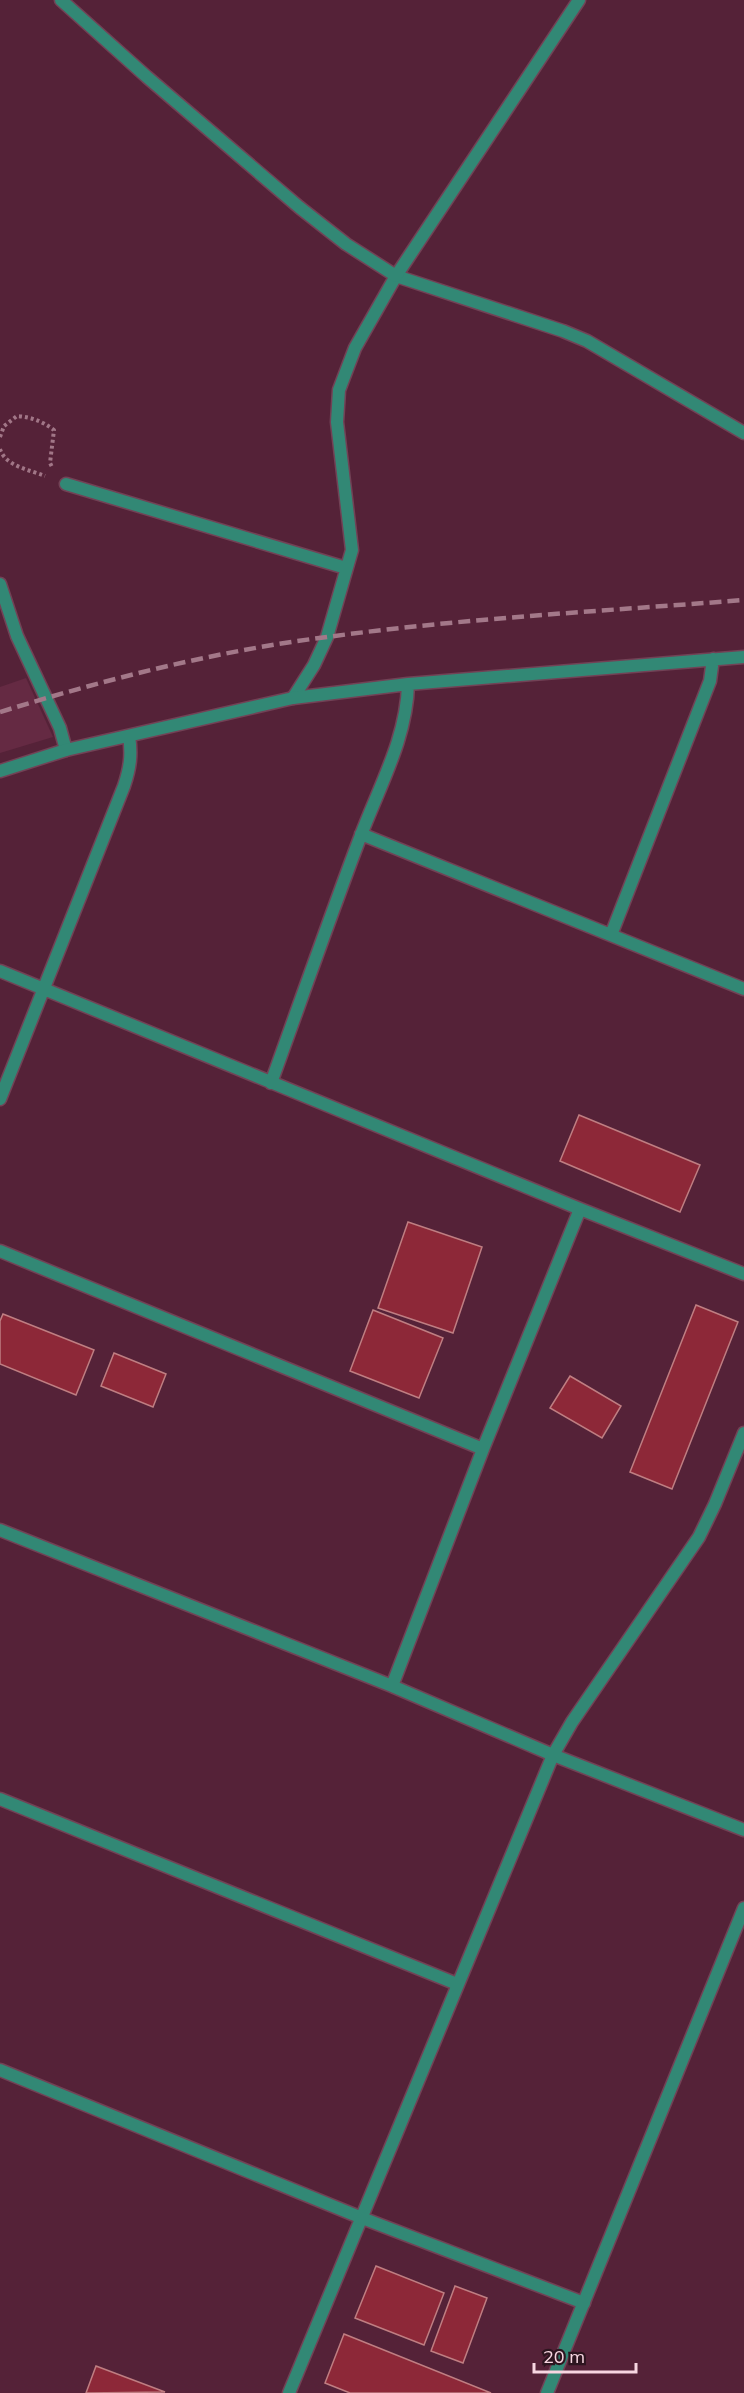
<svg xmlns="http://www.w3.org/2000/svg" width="744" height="2393" viewBox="0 0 744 2393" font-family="Mulish,sans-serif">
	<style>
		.built { fill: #652a43 }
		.building { fill: #8d2838; stroke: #bf7e82; stroke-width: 1.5 }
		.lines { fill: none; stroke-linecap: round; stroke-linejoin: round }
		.service-casing { stroke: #724256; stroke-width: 15 }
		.minor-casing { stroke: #724256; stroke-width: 15 }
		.tertiary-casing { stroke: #724256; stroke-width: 15 }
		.path { stroke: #a17687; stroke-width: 4; stroke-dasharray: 3 3; stroke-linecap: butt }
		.service { stroke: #328875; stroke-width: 12 }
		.minor { stroke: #328875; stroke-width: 12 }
		.tertiary { stroke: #328875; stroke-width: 12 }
		.rail { stroke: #a37889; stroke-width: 4.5; stroke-dasharray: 12 6; stroke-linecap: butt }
	</style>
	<rect width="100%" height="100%" fill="#552238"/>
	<!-- built -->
	<path class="built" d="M26 678 53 737 0 753V687Z"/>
	<!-- building -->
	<path class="building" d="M579 1115 700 1165 680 1212 560 1161Z
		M408 1222 482 1247 453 1333 378 1308Z
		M696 1305 738 1322 672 1489 630 1472Z
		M373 1310 443 1338 419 1398 350 1371Z
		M3 1314 94 1350 76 1395 0 1364V1321Z
		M114 1353 166 1374 153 1407 101 1386Z
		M570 1376 621 1406 602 1438 550 1408Z
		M376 2266 444 2293 424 2345 355 2318Z
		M455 2286 487 2298 463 2363 431 2351Z
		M344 2334 491 2393H350L325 2383Z
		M96 2366 165 2392 86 2393Z"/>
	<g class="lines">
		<!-- service casing -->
		<g class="service-casing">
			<path id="service" d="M66 484 346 568
				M0 584 17 636 60 728 66 750
				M293 698 314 665 327 637 352 550 337 422 339 390 355 348 396 276 563 331 587 341 744 433"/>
		</g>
		<!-- minor casing -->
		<g class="minor-casing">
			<path id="minor" d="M61 0 147 77 299 207 346 244 396 276 579 0
				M0 771 66 750 293 698 408 684 744 657
				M361 834 744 989
				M611 935 710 681 713 659
				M0 971 580 1209 744 1274
				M271 1083C301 1000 330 917 361 835 380 785 407 737 408 684
				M0 1099 124 786C130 768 132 755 129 736
				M0 1251 483 1449
				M0 1530 392 1686 553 1755 744 1830
				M392 1686 483 1449 580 1209
				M0 1799 457 1984
				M0 2070 362 2218 584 2303
				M289 2393 553 1755 572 1722 699 1537 715 1504 744 1433"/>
		</g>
		<!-- tertiary casing -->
		<g class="tertiary-casing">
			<path id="tertiary" d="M547 2393 744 1908"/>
		</g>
		<!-- path -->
		<path class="path" d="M0 437 4 426 17 416C31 417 42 421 54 430L50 463 52 467
			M0 449C5 466 30 470 45 476"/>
		<!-- service -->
		<use href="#service" class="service"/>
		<!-- minor -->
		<use href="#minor" class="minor"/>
		<!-- tertiary -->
		<use href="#tertiary" class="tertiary"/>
		<!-- rail -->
		<path class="rail" d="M0 712C107 679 216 651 327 637 466 618 605 611 744 600"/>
	</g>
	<!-- scale -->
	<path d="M534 2363v9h102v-9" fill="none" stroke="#f7d6e1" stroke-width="3"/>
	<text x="543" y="2363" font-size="18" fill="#f7d6e1" stroke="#2d151f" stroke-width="4.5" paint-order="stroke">20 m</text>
</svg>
